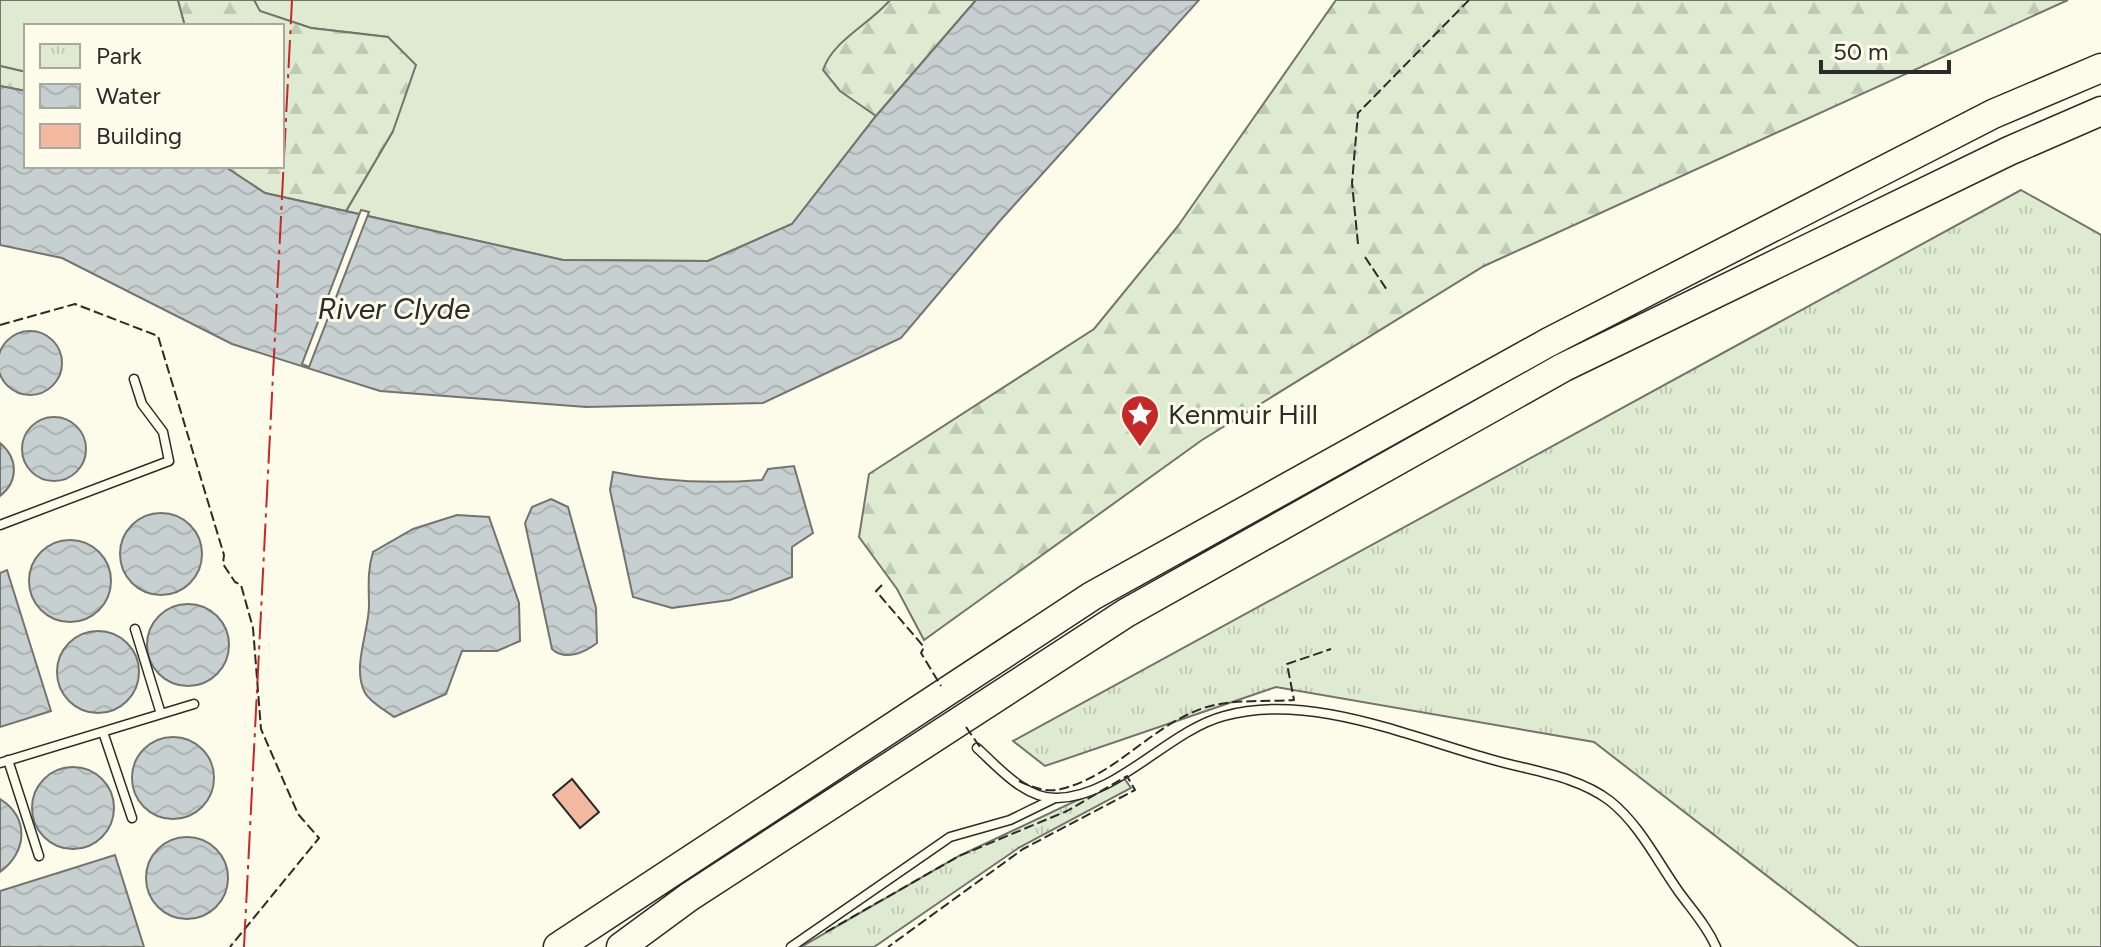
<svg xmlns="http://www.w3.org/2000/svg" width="2101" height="947" viewBox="0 0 2101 947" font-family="Figtree,sans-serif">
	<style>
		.grass { fill: #deebd1; stroke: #74746e; stroke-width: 2 }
		.forest { fill: url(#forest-firs); stroke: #74746e; stroke-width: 2 }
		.park { fill: url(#park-tufts); stroke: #74746e; stroke-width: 2 }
		.water { fill: url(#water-waves); stroke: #74746e; stroke-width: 2 }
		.pier { fill: #fdfbea; stroke: #74746e; stroke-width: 2 }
		.building { fill: #f2b8a0; stroke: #2b2b2b; stroke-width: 2 }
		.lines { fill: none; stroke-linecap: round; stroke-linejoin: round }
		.service-casing { stroke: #2b2b2b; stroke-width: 11 }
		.motorway-casing { stroke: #2b2b2b; stroke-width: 31 }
		.service { stroke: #fdfbea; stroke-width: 8 }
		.motorway { stroke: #fdfbea; stroke-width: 28 }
		.fence { stroke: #2b2b2b; stroke-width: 2; stroke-dasharray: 10 4; stroke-linecap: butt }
		.power { stroke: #c62828; stroke-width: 2; stroke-dasharray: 28 6 4 6; stroke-linecap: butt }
		.labels { text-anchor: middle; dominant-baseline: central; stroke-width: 6; stroke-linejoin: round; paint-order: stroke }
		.poi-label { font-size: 28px; fill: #2b2b2b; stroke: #fdfbea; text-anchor: start }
		.water-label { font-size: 30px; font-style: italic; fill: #2b2b2b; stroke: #fdfbea }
	</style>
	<defs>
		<pattern id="forest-firs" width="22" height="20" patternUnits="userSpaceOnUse" patternTransform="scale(2)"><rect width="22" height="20" fill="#deebd1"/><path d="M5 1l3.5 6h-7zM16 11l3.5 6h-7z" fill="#bfcab4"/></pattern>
		<pattern id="park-tufts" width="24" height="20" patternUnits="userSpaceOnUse" patternTransform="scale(2)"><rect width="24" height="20" fill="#deebd1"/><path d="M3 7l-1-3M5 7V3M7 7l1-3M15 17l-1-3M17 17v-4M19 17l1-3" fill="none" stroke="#bfcab4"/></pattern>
		<pattern id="water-waves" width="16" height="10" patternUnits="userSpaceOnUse" patternTransform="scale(2)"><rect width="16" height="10" fill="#c7d0d0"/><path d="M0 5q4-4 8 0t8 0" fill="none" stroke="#abb3b3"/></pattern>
	</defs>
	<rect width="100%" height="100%" fill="#fdfbea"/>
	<!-- grass -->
	<path class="grass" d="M0 0H178L185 26H26V72L0 66Z
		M254 0H976L876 116 792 224 708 261 563 260 346 211 393 131 388 37 311 28 259 11Z"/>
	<!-- forest -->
	<path class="forest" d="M178 0H254L260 11 311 28 388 37 416 65 393 131 346 211 265 193 224 166H282V26H185Z
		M890 0H976L876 116 840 91 823 70C833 40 870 24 890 0Z
		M1336 0H2068L1484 266 1202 440 924 640 897 589 859 537 869 474 1094 329 1178 226Z
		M0 66 26 72V91L0 86Z"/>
	<!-- park -->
	<path class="park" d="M2021 190 2101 235V947H1859L1594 742 1276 687 1045 766 1013 741Z
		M1124 778 1131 788 1020 847 874 947H801L959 856Z"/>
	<!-- water -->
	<path class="water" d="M976 0H1199L998 223 901 338 763 403 586 407 380 391 232 344 62 258 0 245V86L26 91V166H224L265 193 563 260 708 261 792 224 876 116Z
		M-2 363a32 32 0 1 1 64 0a32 32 0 1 1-64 0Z
		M22 449a32 32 0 1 1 64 0a32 32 0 1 1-64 0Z
		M0 443C18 458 19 481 0 496Z
		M794 466 813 533 792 547V577L730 600 672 608 633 597 610 490 613 472C663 482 711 484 762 480L768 469Z
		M551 499 568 507 596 608 597 643C584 653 565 661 552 649L525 523 532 507Z
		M120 554a41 41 0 1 1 82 0a41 41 0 1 1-82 0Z
		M457 515 489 517 519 603 520 641 497 651H462L446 694 394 717C385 710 371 703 365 693 352 668 368 634 369 607 369 587 367 572 373 552L413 529Z
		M29 581a41 41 0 1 1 82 0a41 41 0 1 1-82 0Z
		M7 570 51 711 0 727V573Z
		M147 645a41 41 0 1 1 82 0a41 41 0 1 1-82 0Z
		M57 672a41 41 0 1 1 82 0a41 41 0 1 1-82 0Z
		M132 778a41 41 0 1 1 82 0a41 41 0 1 1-82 0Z
		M32 808a41 41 0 1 1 82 0a41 41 0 1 1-82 0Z
		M0 799C30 817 27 853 0 872Z
		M146 878a41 41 0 1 1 82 0a41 41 0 1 1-82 0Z
		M115 855 144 947H0V891Z"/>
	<!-- pier -->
	<path class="pier" d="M361 210 369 212 309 367 302 364Z"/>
	<!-- building -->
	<path class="building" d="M572 779 599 812 580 828 553 795Z"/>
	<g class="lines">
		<!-- service casing -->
		<g class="service-casing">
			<path id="service" d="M0 525 169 461 163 432 142 404 134 379
				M135 629 161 714
				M103 732 132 818
				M977 748C999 768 1025 799 1057 798 1117 797 1168 731 1224 716 1309 692 1410 737 1490 759 1530 771 1576 775 1610 801 1640 825 1657 861 1679 892 1692 910 1707 926 1716 947
				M8 760 39 856
				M0 763 194 704
				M791 947 950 837 1010 820 1053 799"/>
		</g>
		<!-- motorway casing -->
		<g class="motorway-casing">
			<path id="motorway" d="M558 947 1092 596 1549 342 1993 114 2101 68
				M621 947 689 897 1126 613 1564 367 2009 151 2101 111"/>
		</g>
		<!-- service -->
		<use href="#service" class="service"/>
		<!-- motorway -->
		<use href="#motorway" class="motorway"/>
		<!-- fence -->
		<path class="fence" d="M1358 244 1352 183 1358 113 1469 0
			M1365 257 1387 290
			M0 325 75 304 158 336 224 555 223 564 235 582 241 585 253 628 261 729 298 814 319 838 230 947
			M882 585 876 591 924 647 921 653 941 686
			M966 727 982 750
			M1019 781C1031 787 1047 793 1061 789 1116 776 1153 723 1207 707 1233 699 1267 702 1294 700L1287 664 1331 649
			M826 932 959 856 1067 811 1127 776 1135 790 1023 849 888 947"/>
		<!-- power -->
		<path class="power" d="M244 947 292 0"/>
	</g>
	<!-- icons -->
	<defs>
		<g id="sight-pin" transform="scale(2)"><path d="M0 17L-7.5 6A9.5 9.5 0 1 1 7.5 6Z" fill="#c62828" stroke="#fdfbea"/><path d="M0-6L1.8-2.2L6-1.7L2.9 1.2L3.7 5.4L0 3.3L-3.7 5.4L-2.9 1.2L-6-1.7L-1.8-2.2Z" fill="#fff"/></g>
	</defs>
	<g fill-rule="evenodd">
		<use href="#sight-pin" x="1140" y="414"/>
	</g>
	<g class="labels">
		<!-- poi labels -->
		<g class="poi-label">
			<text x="1168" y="414">Kenmuir Hill</text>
		</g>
		<!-- water labels -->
		<g class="water-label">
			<text x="394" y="308">River Clyde</text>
		</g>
	</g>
	<!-- legend -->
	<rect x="24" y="24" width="260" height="144" fill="#fdfbea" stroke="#a9a89e" stroke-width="2"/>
	<rect x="40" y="44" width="40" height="24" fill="url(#park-tufts)" stroke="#a9a89e" stroke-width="2"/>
	<text x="96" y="64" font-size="24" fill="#2b2b2b">Park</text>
	<rect x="40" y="84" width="40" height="24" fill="url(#water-waves)" stroke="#a9a89e" stroke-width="2"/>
	<text x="96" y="104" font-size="24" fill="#2b2b2b">Water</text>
	<rect x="40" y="124" width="40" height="24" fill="#f2b8a0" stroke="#a9a89e" stroke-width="2"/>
	<text x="96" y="144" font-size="24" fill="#2b2b2b">Building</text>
	<!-- scale -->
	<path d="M1821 60v12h128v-12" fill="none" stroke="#2b2b2b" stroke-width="4"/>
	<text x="1833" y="60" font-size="24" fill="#2b2b2b" stroke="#fdfbea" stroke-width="6" paint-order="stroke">50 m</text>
</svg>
